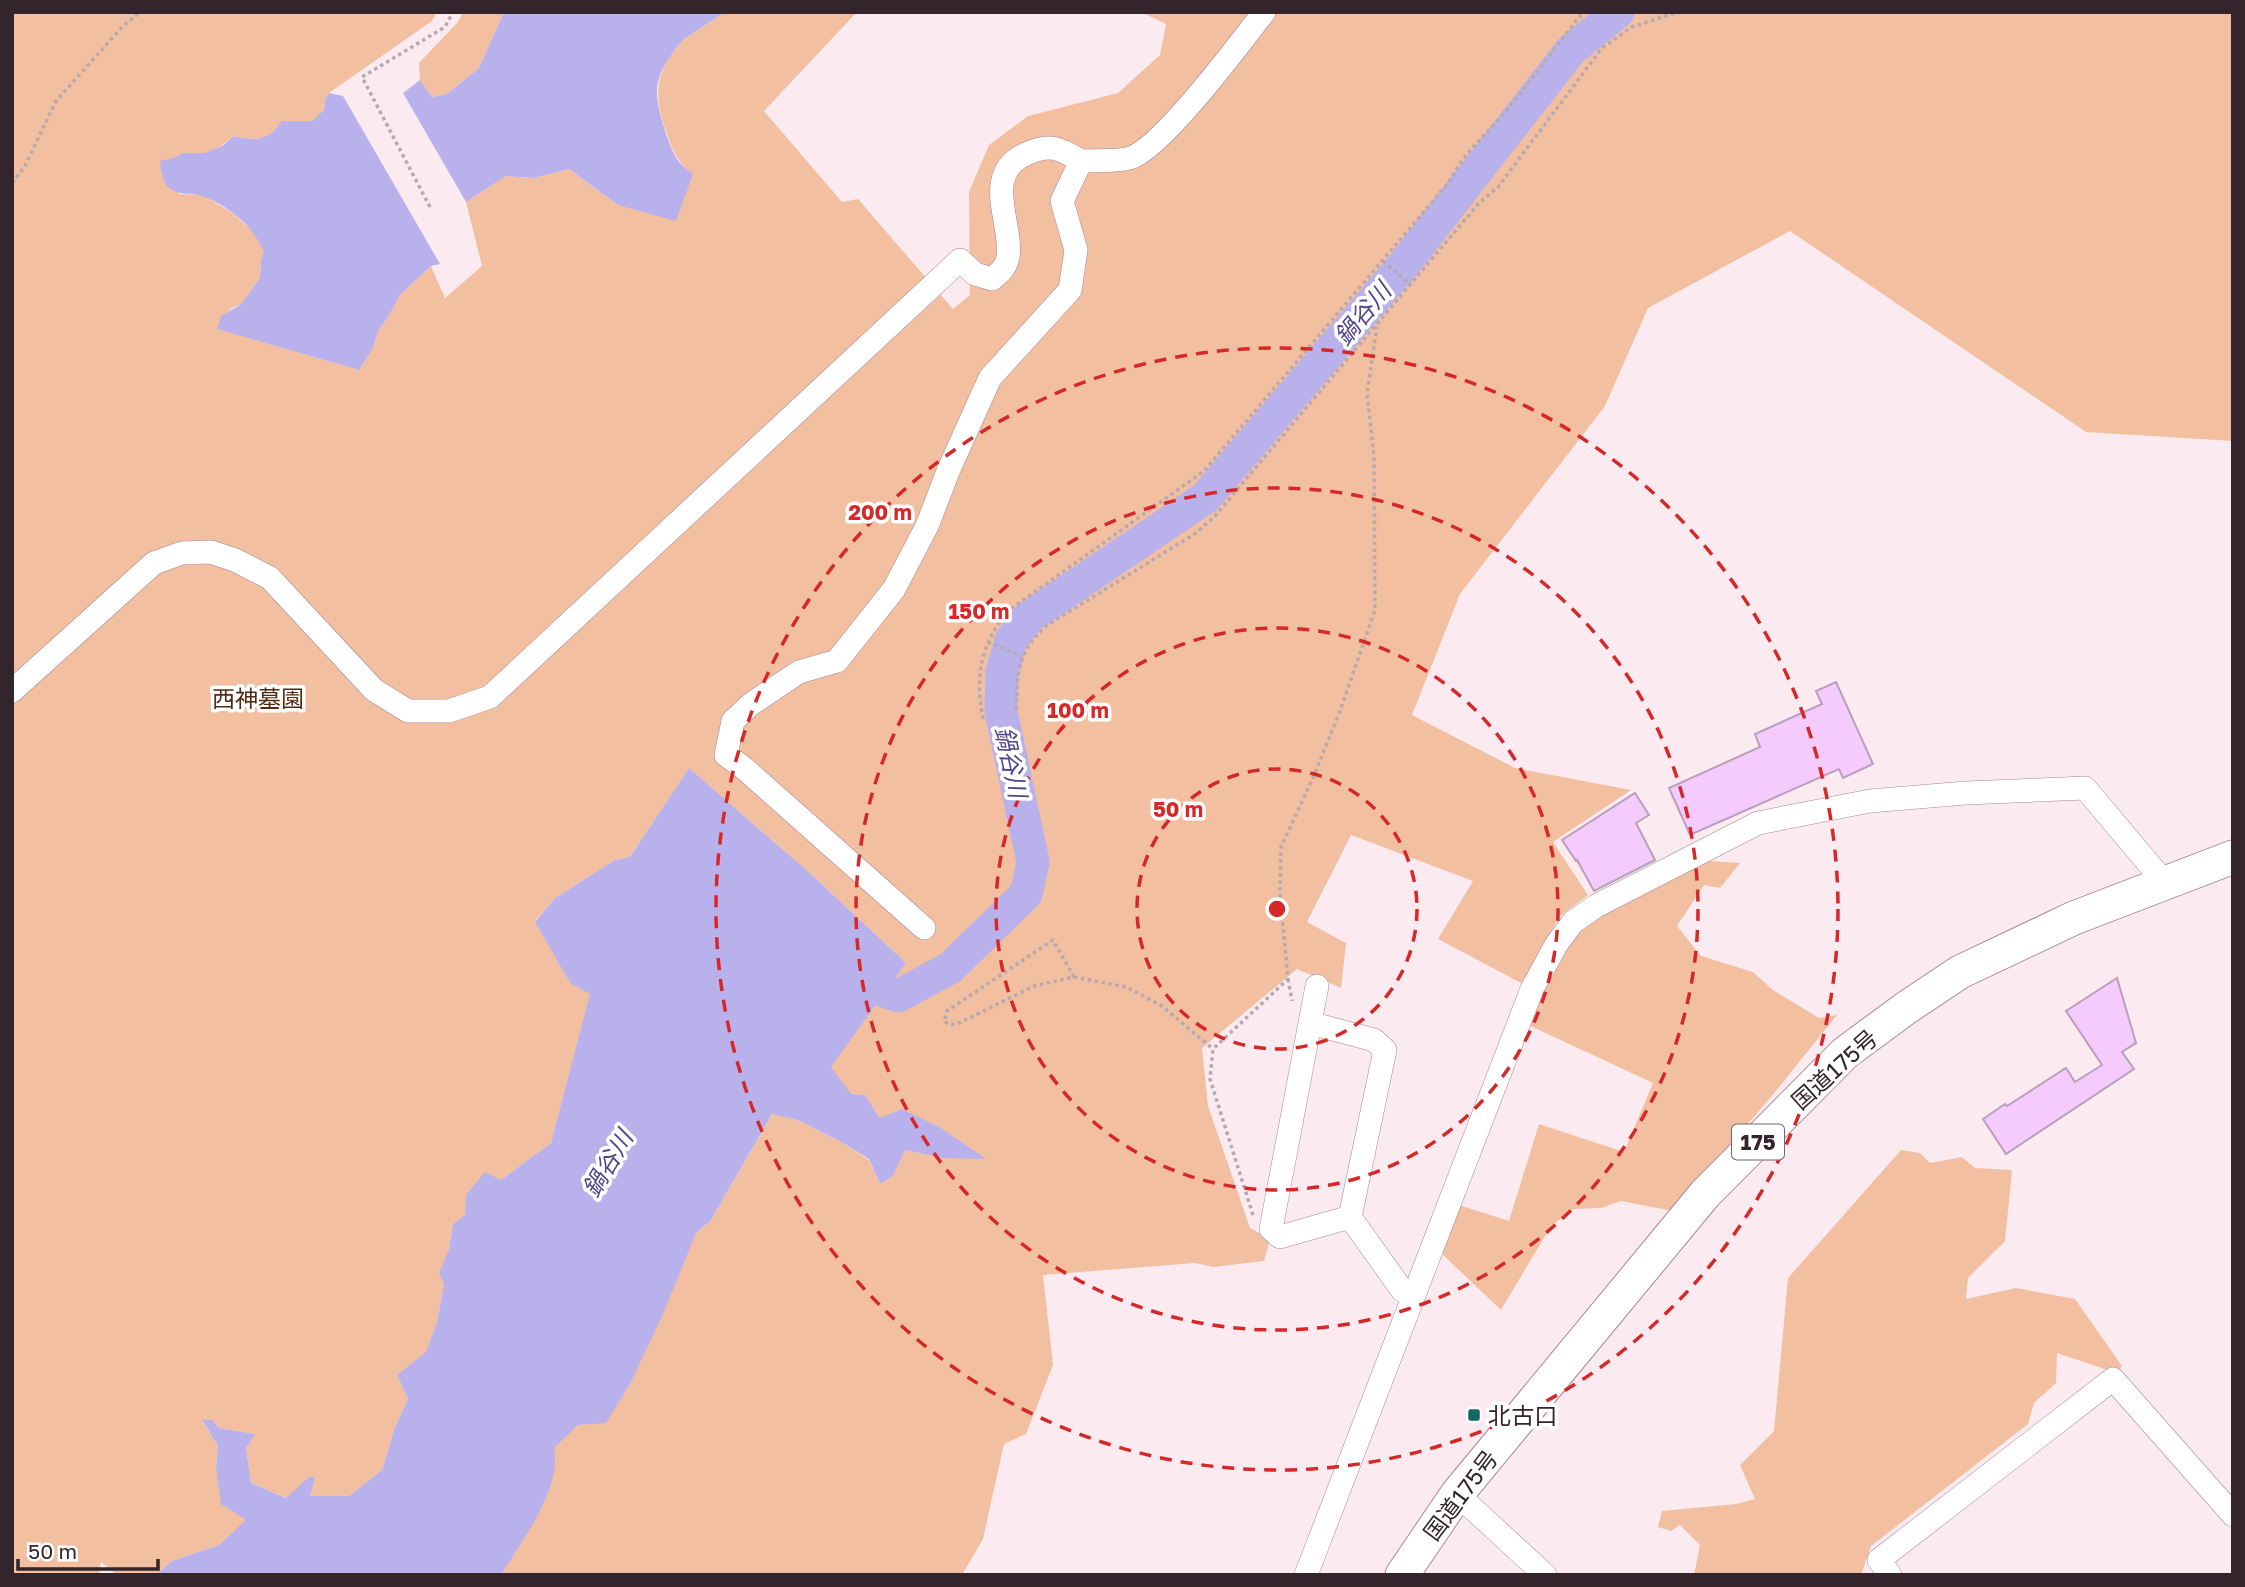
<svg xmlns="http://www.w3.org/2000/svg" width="2245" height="1587" viewBox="0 0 2245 1587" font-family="'Golos Text','Noto Sans JP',sans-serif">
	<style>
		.green { fill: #f2bfa0 }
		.water { fill: #b8b1ec }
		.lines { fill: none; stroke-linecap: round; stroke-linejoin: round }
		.river { stroke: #b8b1ec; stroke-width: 33 }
		.building { fill: #f5cafd; stroke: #b7a0bc; stroke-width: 2 }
		.minor-casing { stroke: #a98695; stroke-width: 24 }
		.highway-casing { stroke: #a98695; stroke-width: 35 }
		.path { stroke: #b8a9af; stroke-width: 3.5; stroke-dasharray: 3.5 3.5; stroke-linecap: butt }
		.minor { stroke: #fff; stroke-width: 23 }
		.highway { stroke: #fff; stroke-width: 33 }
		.ring { fill: none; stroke: #d62828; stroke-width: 3.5; stroke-dasharray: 12 9 }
		.poi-dot { fill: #156567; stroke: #fff; stroke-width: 2.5 }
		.labels { text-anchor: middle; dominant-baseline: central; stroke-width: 7; stroke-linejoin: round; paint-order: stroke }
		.shield { fill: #fff; stroke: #70666b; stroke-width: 2 }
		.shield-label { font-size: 21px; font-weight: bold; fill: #33252b }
		.park-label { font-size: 23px; fill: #522c12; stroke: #fff }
		.street-label { font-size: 23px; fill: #33252b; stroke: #fff }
		.poi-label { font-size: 23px; fill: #33252b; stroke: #fff; text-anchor: start }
		.water-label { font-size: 24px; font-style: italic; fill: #51448a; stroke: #fff }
		.centre { fill: #d62828; stroke: #fff; stroke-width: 3.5 }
		.ring-label { font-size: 21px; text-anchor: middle; font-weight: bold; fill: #d62828; stroke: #fff; stroke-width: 7; stroke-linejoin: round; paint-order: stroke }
	</style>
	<rect width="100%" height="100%" fill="#fbebf1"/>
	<!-- green -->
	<path class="green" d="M12 12H437L432 21 329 93 325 100 324 110 312 121H283C269 140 257 142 234 136 225 143 215 151 204 153 193 155 186 150 176 157L179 194 203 195 234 214 255 234 265 253 261 260 260 278 241 304 230 309 218 329 359 370 373 348 378 331 388 317 400 295 431 266 445 298 482 266 466 202 506 176 534 178 569 169 618 205 693 175C676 159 675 155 667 134 652 93 655 71 684 39L725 12H857L764 111 842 202 858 199 953 309 970 295 969 192 989 145 1028 116 1118 93 1160 55 1166 24 1141 12H2233V441L2086 432 1790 231 1648 308 1605 406 1460 594 1412 715 1515 768 1631 790 1553 842 1588 895 1559 917 1523 984 1438 939 1473 881 1351 835 1307 922 1346 943 1341 988 1297 969 1202 1048 1208 1106 1250 1228 1270 1239 1264 1261 1213 1267 1195 1263 1043 1275 1053 1365 1026 1434 1004 1444 983 1539 962 1575H501L545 1501 553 1448 578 1425 606 1422 630 1384 696 1233 711 1220 773 1113 798 1120 843 1143 869 1160 880 1184 893 1176 905 1150 942 1158 880 1118 865 1095 851 1094 830 1067 906 963 812 875 689 768 630 857 615 860 555 898 535 921 570 983 591 993 551 1143 501 1180 465 1216 453 1224 449 1249 440 1273 444 1284 437 1322 426 1353 397 1375 408 1399 395 1427 382 1470 349 1496H309L314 1478 309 1477 287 1498 251 1483 246 1448 254 1434 219 1428 202 1421 218 1446 216 1467 247 1520 219 1545 172 1561 156 1575H117L101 1562 99 1575H12Z
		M463 12H504L479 68 447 94 432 97 420 80 419 63 458 22Z
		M1695 860 1740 863 1720 888 1704 885 1677 926 1701 956 1753 972 1773 990 1819 1018 1837 1015 1771 1097 1673 1211 1621 1201 1601 1208 1574 1209 1551 1226 1501 1310 1440 1252 1456 1204 1509 1221 1539 1124 1624 1152 1653 1083 1526 1024 1577 927Z
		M1901 1150 1920 1153 1930 1163 1962 1157 1975 1168 2012 1170 2005 1241 1968 1278 1966 1299 2016 1288 2075 1299 2122 1366 2117 1373 2057 1353 2056 1383 2034 1403 2028 1424 1871 1546 1861 1575H1694L1700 1545 1680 1525 1671 1531 1658 1527 1662 1511 1736 1504 1755 1499 1740 1465 1774 1431 1788 1278Z"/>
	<!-- water -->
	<path class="water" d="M504 12H725L684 39C672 52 657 73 657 91 656 107 669 146 677 159 681 165 688 170 693 174L676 221 618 205 569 169 534 178 506 176 466 202 403 93 420 80 432 97 447 94 479 68Z
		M329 93 343 96 440 264 431 266 400 295 388 317 378 331 373 348 359 370 217 329 221 316 241 304 260 278 261 260 264 253C255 228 230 207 205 197 192 191 174 198 165 183 162 177 161 167 160 161L176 157 183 153H204L222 146 234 136C257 142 269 140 282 121H312L324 110 325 100Z
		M689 768 812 875 906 963 831 1067 851 1094 865 1095 880 1118 902 1109 941 1128 986 1159 942 1158 905 1150 893 1176 880 1184 869 1159 843 1143 798 1120 772 1114 711 1220 696 1233 663 1314 630 1384 606 1423 578 1425 554 1448C562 1490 522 1540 501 1575H156L172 1561 219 1545 246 1520 221 1504 216 1467 218 1446 202 1420H212L219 1428 255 1434 246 1448 251 1483 286 1498 309 1477H315L310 1496H349L382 1470 395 1427 408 1399 397 1375 426 1352 437 1322 444 1284 439 1273 449 1249 453 1224 465 1215 466 1195 485 1172 501 1180 551 1143 590 994 570 983 535 922 555 898 615 860 630 857Z"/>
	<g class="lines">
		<!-- river -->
		<path class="river" d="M842 976 898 996 950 968 1026 894 1033 862 1001 711 1002 672 1011 640 1029 617 1205 498 1405 263 1571 50 1618 12"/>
	</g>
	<!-- building -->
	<path class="building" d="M1836 682 1873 764 1843 778 1839 769 1690 835 1669 788 1760 747 1755 734 1822 704 1816 691Z
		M1635 793 1649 815 1636 823 1655 860 1594 891 1577 860 1576 861 1562 840Z
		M2117 978 2136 1043 2122 1052 2134 1069 2006 1154 1983 1119 2005 1104 2007 1106 2066 1068 2075 1082 2102 1065 2066 1011Z"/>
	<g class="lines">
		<!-- minor casing -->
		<g class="minor-casing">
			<path id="minor" d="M12 691 154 563 182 553 211 552 235 560 270 578 374 690 408 711H449L490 697 960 260 975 274 992 279C1000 272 1006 268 1008 257 1013 224 981 174 1026 154 1050 143 1060 148 1081 161
				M924 928 745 769 726 755 733 721 751 704 799 672 837 661 894 589 927 526 949 469 990 378 1070 290 1076 250 1062 201 1081 161C1096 160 1116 162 1130 158 1161 149 1241 42 1264 12
				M1317 986 1271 1229 1280 1237 1350 1217 1402 1290 1413 1297
				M1310 1023 1374 1040 1385 1050 1350 1217
				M1457 1494 1545 1575
				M1306 1575 1532 989 1556 945 1573 922 1596 906 1758 823 1870 801 1966 793 2085 788 2165 883
				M1890 1575 1879 1560 2113 1379 2233 1515"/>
		</g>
		<!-- highway casing -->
		<g class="highway-casing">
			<path id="highway" d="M1402 1575 1457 1494 1705 1194 1845 1053 1906 1008 1960 972 2074 918 2233 857"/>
		</g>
		<!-- path -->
		<path class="path" d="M12 183 25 166 56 101 122 27 140 12
			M430 207 362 77 445 27 453 12
			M1383 261 1411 285
			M988 642 1022 656
			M1016 710C1018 671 1016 655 1046 626L1196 533 1214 517 1479 203 1498 187 1602 48 1632 27 1678 12
			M983 719C975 675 980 646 1008 611L1204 471 1449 182C1461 157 1481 139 1499 119 1528 86 1553 50 1580 16L1585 12
			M1074 977 1053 940 947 1011 944 1022 955 1025 1034 986 1074 977 1126 987 1162 1006 1213 1049
			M1288 979 1292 1001
			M1253 1215 1210 1079 1213 1049 1288 979 1280 894 1281 847 1313 778 1340 711 1375 610 1374 457 1367 393 1377 327"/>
		<!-- minor -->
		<use href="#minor" class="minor"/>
		<!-- highway -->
		<use href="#highway" class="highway"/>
	</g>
	<!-- distance rings -->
	<g class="ring">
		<circle cx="1277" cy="909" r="140"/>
		<circle cx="1277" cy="909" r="281"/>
		<circle cx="1277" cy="909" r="421"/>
		<circle cx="1277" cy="909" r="561"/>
	</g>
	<!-- markers -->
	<rect class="poi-dot" x="1467" y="1408" width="14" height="14" rx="3.5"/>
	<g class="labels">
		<!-- shield labels -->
		<rect class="shield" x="1732" y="1124.5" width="52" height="35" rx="5"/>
		<g class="shield-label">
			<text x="1758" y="1142">175</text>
		</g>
		<!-- park labels -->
		<g class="park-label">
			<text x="258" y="698">西神墓園</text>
		</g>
		<!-- street labels -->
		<g class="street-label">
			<text transform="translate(1834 1069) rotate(-42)">国道175号</text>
			<text transform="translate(1460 1495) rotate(-53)">国道175号</text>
		</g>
		<!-- poi labels -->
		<g class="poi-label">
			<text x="1488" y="1415">北古口</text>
		</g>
		<!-- water labels -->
		<g class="water-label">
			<text transform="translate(1362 313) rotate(-50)">鍋谷川</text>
			<text transform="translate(1012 762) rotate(78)">鍋谷川</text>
			<text transform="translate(607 1163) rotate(-59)">鍋谷川</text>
		</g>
	</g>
	<circle cx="1277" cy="909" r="10" class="centre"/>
	<g class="ring-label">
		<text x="880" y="520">200 m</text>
		<text x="979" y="619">150 m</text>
		<text x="1078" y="718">100 m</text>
		<text x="1178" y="817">50 m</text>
	</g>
	<!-- border -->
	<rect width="2245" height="1587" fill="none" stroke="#33252b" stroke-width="28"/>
	<!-- scale -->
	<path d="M18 1559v10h140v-10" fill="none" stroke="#33252b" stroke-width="3.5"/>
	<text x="28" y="1559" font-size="21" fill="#33252b" stroke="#ffffff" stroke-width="5" paint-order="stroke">50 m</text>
</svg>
